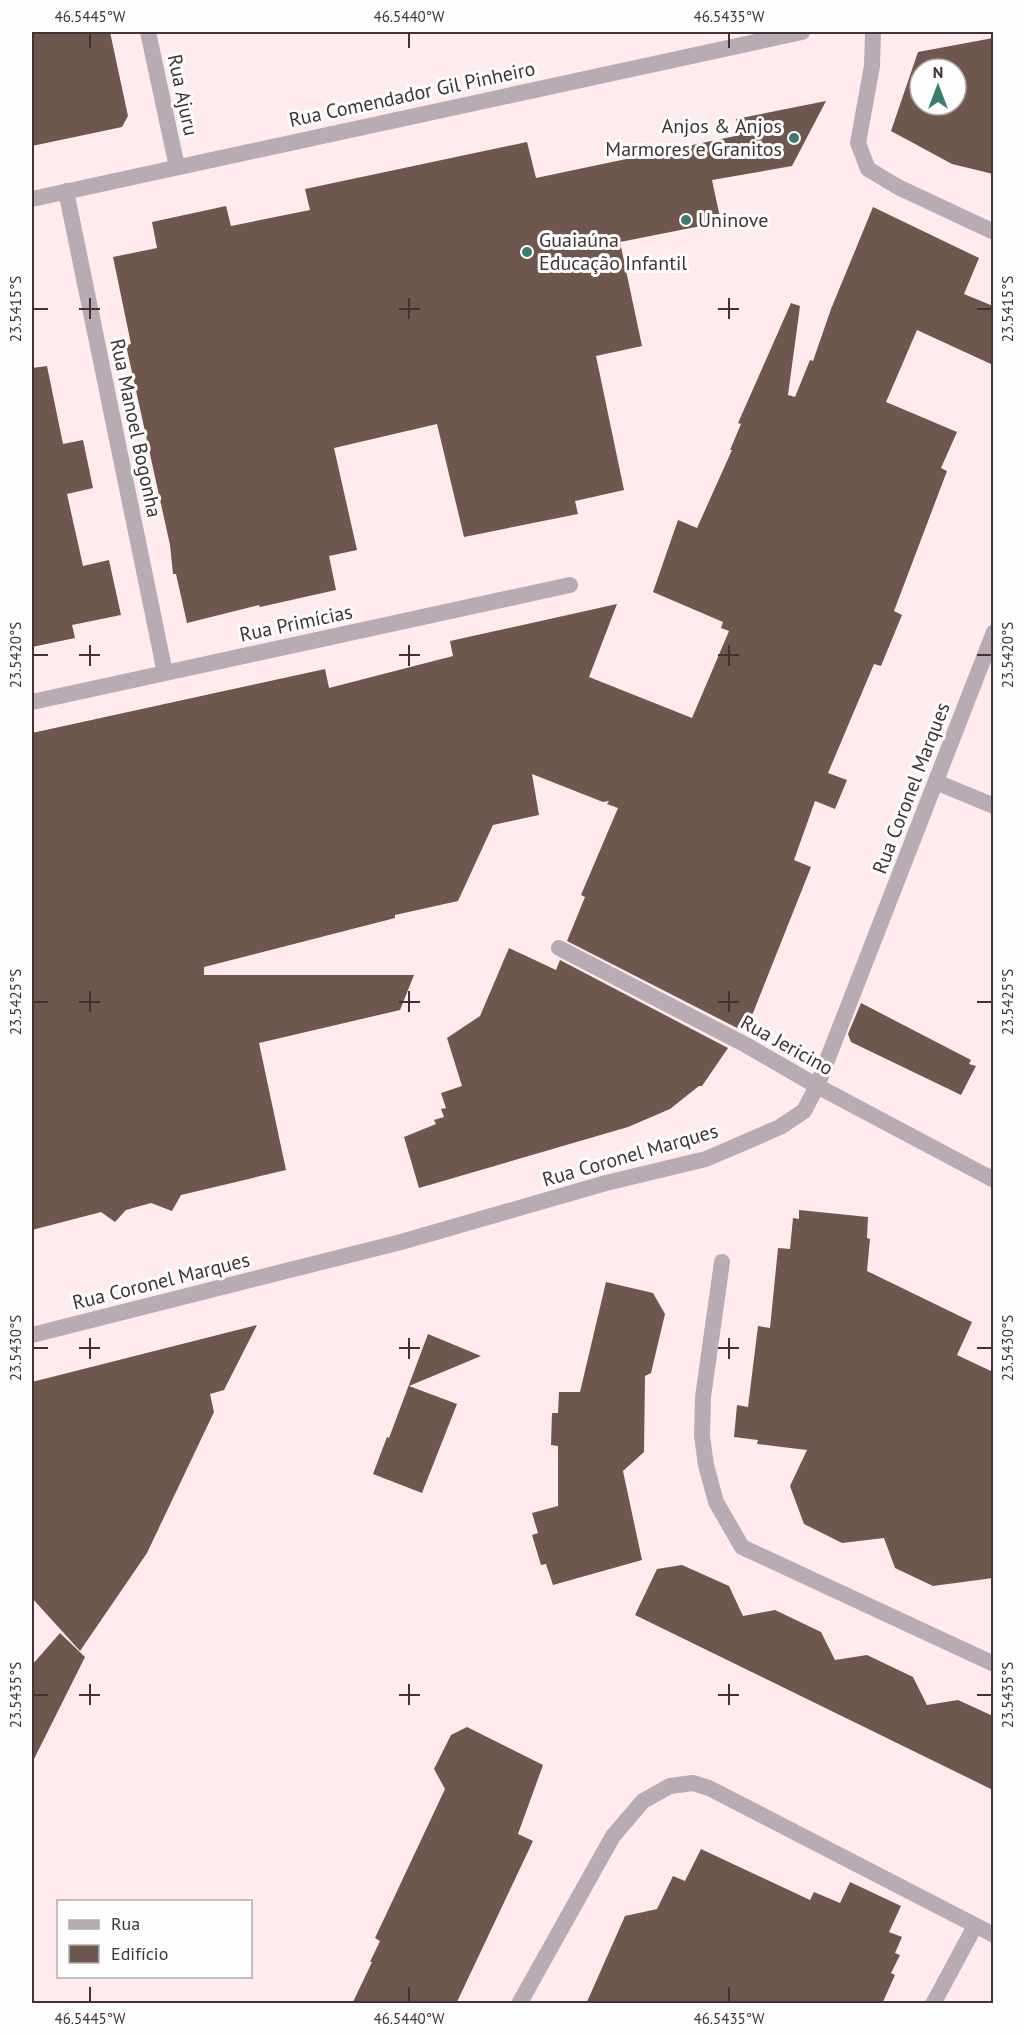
<svg xmlns="http://www.w3.org/2000/svg" width="1025" height="2035" viewBox="0 0 1025 2035" font-family="'PT Sans',sans-serif">
	<style>
		.building { fill: #70574d; fill-rule: evenodd }
		.lines { fill: none; stroke-linecap: round; stroke-linejoin: round }
		.minor { stroke: #b7acb4; stroke-width: 16 }
		.tertiary { stroke: #b7acb4; stroke-width: 16 }
		.ticks { fill: none; stroke: #3f3335; stroke-width: 2 }
		.poi-dot { fill: #3a7c6d; stroke: #fdfdfd; stroke-width: 2 }
		.labels { text-anchor: middle; dominant-baseline: central; stroke-width: 6; stroke-linejoin: round; paint-order: stroke }
		.street-label { font-size: 20px; fill: #3f3335; stroke: #fdfdfd }
		.poi-label { font-size: 20px; fill: #3f3335; stroke: #fdfdfd; text-anchor: start }
		.neatline { fill: none; stroke: #3f3335; stroke-width: 2 }
		.ticks-label { font-size: 15px; text-anchor: middle; fill: #3f3335 }
	</style>
	<rect width="100%" height="100%" fill="#ffeaed"/>
	<!-- building -->
	<path class="building" d="M32 32H110L128 116 122 127 32 146Z
		M993 38V174L952 164 891 131 918 52ZM920 69H956V105H920Z
		M826 101 792 166 712 180 721 222 620 242 642 346 596 356 624 490 575 501 578 514 464 537 437 424 334 448 357 550 329 556 336 590 260 607 259 605 187 623 176 574H173L170 545 126 345 131 344 113 257 157 248 152 222 226 206 231 226 310 210 305 189 527 142 536 178 740 135 736 119Z
		M873 207 979 258 964 294 993 306V365L917 330 886 402 957 432 941 468 947 471 894 611 902 615 881 666 874 664 828 773 847 780 835 809 815 801 794 860 811 867 753 1013 741 1030 567 941 585 897 581 895 618 808 607 804 609 801 603 802 532 774 539 815 493 825 458 901 395 915V918L204 967V975H414L400 1010 259 1043 286 1170 181 1195 172 1211 151 1203 126 1210 115 1222 101 1212 32 1230V733L325 669 329 688 453 656 450 641 617 604 589 677 692 718 729 631 721 628 723 622 653 592 678 520 697 528 732 450H730L741 424 738 423 791 303 800 306 788 395 795 397 810 360 813 361 831 309Z
		M47 366 63 444 83 440 93 488 67 494 83 566 109 560 121 615 72 625 75 638 32 647V368Z
		M509 948 556 970 560 960 728 1048 702 1086H699L670 1109 628 1127 419 1188 404 1137 436 1124 434 1120 444 1117 441 1109 446 1108 441 1093 462 1086 447 1038 480 1016Z
		M861 1003 971 1060 969 1064 976 1066 961 1095 851 1042 848 1034Z
		M799 1210 868 1217 867 1238 870 1239 867 1271 972 1322 957 1355 993 1372V1578L933 1586 895 1568 884 1538 842 1543 804 1524 790 1486 807 1450 757 1444 758 1440 734 1437 737 1405 748 1407 758 1326 770 1328 778 1248 790 1249 793 1218 799 1219Z
		M606 1282 653 1293 665 1314 651 1373 645 1376 644 1452 623 1471 642 1560 553 1585 546 1564 541 1565 532 1535 538 1533 532 1513 558 1506V1446L551 1445 552 1413H558L559 1392H580Z
		M257 1325 224 1390 210 1394 214 1412 147 1553 80 1651 32 1598V1382Z
		M428 1334 481 1356 409 1386 457 1404 422 1493 373 1474 387 1437 389 1438Z
		M682 1565 729 1586 743 1616 775 1610 821 1632 835 1660 867 1655 913 1677 927 1705 958 1700 993 1716V1790L635 1615 657 1569Z
		M60 1633 85 1657 32 1763V1665Z
		M467 1727 543 1765 518 1834 533 1841 456 2004H352L372 1962H370L380 1941 375 1938 445 1789 434 1769 451 1735Z
		M701 1849 810 1900 814 1892 840 1903 850 1882 901 1906 889 1932 902 1937 895 1953 900 1955 891 1973 895 1975 882 2004H586L625 1916 657 1909 673 1876 685 1881Z"/>
	<g class="lines">
		<!-- minor -->
		<path class="minor" d="M148 32 177 167
			M873 32 872 66 858 143 868 169 898 187 994 232
			M66 191 165 673
			M32 702 570 585
			M936 782 994 806
			M559 948 746 1045 817 1086 994 1180
			M722 1262 703 1397 702 1436 706 1465 716 1502 742 1547 994 1664
			M32 1335 401 1242 606 1183 706 1159 780 1127 804 1111 817 1086 994 632
			M519 2004 613 1836 643 1801 670 1786 693 1783 709 1788 994 1935
			M933 2004 975 1926"/>
		<!-- tertiary -->
		<path class="tertiary" d="M32 199 802 32"/>
	</g>
	<!-- ticks -->
	<path class="ticks" d="M90 33V48M409 33V48M729 33V48M90 298V319M409 298V319M729 298V319M33 309H48M79 309H100M399 309H420M718 309H739M977 309H992M90 645V666M409 645V666M729 645V666M33 655H48M79 655H100M399 655H420M718 655H739M977 655H992M90 991V1012M409 991V1012M729 991V1012M33 1002H48M79 1002H100M399 1002H420M718 1002H739M977 1002H992M90 1338V1359M409 1338V1359M729 1338V1359M33 1348H48M79 1348H100M399 1348H420M718 1348H739M977 1348H992M90 1684V1705M409 1684V1705M729 1684V1705M33 1695H48M79 1695H100M399 1695H420M718 1695H739M977 1695H992M90 1987V2002M409 1987V2002M729 1987V2002"/>
	<!-- markers -->
	<g class="poi-dot">
		<circle cx="794" cy="138" r="6"/>
		<circle cx="686" cy="220" r="6"/>
		<circle cx="527" cy="252" r="6"/>
	</g>
	<g class="labels">
		<!-- street labels -->
		<g class="street-label">
			<text transform="translate(412 94) rotate(-12)">Rua Comendador Gil Pinheiro</text>
			<text transform="translate(183 95) rotate(78)">Rua Ajuru</text>
			<text transform="translate(136 428) rotate(78)">Rua Manoel Bogonha</text>
			<text transform="translate(296 623) rotate(-12)">Rua Primícias</text>
			<text transform="translate(911 788) rotate(-69)">Rua Coronel Marques</text>
			<text transform="translate(787 1045) rotate(29)">Rua Jericino</text>
			<text transform="translate(630 1155) rotate(-16)">Rua Coronel Marques</text>
			<text transform="translate(161 1281) rotate(-14)">Rua Coronel Marques</text>
		</g>
		<!-- poi labels -->
		<g class="poi-label">
			<text x="782" y="126" text-anchor="end">Anjos &amp; Anjos<tspan x="782" dy="23">Marmores e Granitos</tspan></text>
			<text x="698" y="220">Uninove</text>
			<text x="539" y="240">Guaiaúna<tspan x="539" dy="23">Educação Infantil</tspan></text>
		</g>
	</g>
	<!-- border -->
	<rect width="1025" height="2035" fill="none" stroke="#fdfdfd" stroke-width="66"/>
	<!-- legend -->
	<rect x="57" y="1900" width="195" height="78" fill="#fdfdfd" stroke="#b1acad" stroke-width="1.5"/>
	<rect x="69" y="1920" width="30" height="9" fill="#b7acb4" stroke="#b1acad" stroke-width="1.5"/>
	<text x="111" y="1930" font-size="18" fill="#3f3335">Rua</text>
	<rect x="69" y="1945" width="30" height="18" fill="#70574d" stroke="#b1acad" stroke-width="1.5"/>
	<text x="111" y="1960" font-size="18" fill="#3f3335">Edifício</text>
	<!-- north arrow -->
	<g transform="translate(938 87)"><circle r="28" fill="#fdfdfd" stroke="#b1acad" stroke-width="1.5"/>
	<path d="M0-4.5L10 22L0 15L-10 22Z" fill="#3a7c6d"/>
	<text y="-9" font-size="16" font-weight="bold" text-anchor="middle" fill="#3f3335">N</text>
	</g>
	<rect x="33" y="33" width="959" height="1969" class="neatline"/>
	<g class="ticks-label">
		<text x="90" y="22">46.5445°W</text>
		<text x="409" y="22">46.5440°W</text>
		<text x="729" y="22">46.5435°W</text>
		<text transform="translate(16 309) rotate(-90)" y="5">23.5415°S</text>
		<text transform="translate(1008 309) rotate(-90)" y="5">23.5415°S</text>
		<text transform="translate(16 655) rotate(-90)" y="5">23.5420°S</text>
		<text transform="translate(1008 655) rotate(-90)" y="5">23.5420°S</text>
		<text transform="translate(16 1002) rotate(-90)" y="5">23.5425°S</text>
		<text transform="translate(1008 1002) rotate(-90)" y="5">23.5425°S</text>
		<text transform="translate(16 1348) rotate(-90)" y="5">23.5430°S</text>
		<text transform="translate(1008 1348) rotate(-90)" y="5">23.5430°S</text>
		<text transform="translate(16 1695) rotate(-90)" y="5">23.5435°S</text>
		<text transform="translate(1008 1695) rotate(-90)" y="5">23.5435°S</text>
		<text x="90" y="2024">46.5445°W</text>
		<text x="409" y="2024">46.5440°W</text>
		<text x="729" y="2024">46.5435°W</text>
	</g>
</svg>
